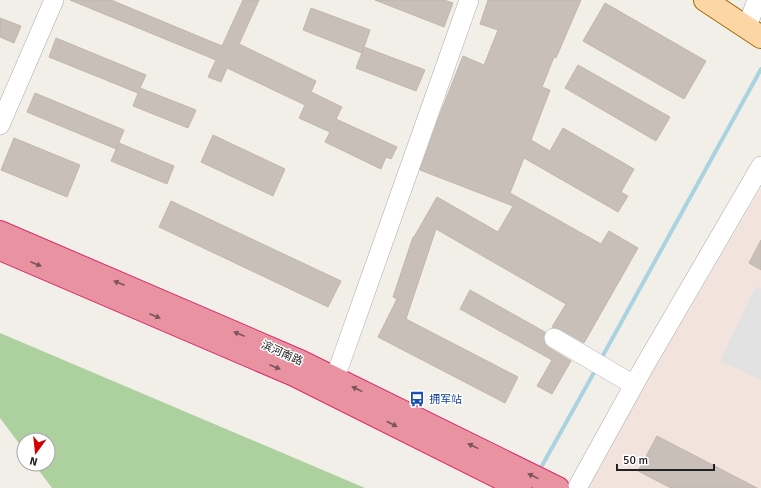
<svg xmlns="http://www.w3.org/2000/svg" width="761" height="488" viewBox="0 0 761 488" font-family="Signika,'Noto Sans SC',sans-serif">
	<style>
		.military { fill: #f3e3dd }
		.forest { fill: #add19e }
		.parking { fill: #e2e2e2 }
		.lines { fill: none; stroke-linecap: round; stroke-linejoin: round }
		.stream { stroke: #aad3df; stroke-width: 4 }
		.building { fill: #c7bfb8; stroke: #c4b6ab }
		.minor-casing { stroke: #a9a9a9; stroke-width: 20 }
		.major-casing { stroke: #a06b00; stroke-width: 24 }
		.highway-casing { stroke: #dc2a67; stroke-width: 24 }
		.minor { stroke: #fff; stroke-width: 19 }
		.major { stroke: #fcd6a4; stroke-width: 22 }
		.highway { stroke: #e892a2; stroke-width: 22 }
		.oneway { fill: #7b545c }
		.labels { text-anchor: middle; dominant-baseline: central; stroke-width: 3; stroke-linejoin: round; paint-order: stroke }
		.street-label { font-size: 11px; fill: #222; stroke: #fff }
		.transit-label { font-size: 11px; fill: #164399; stroke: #fff; text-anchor: start }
	</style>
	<rect width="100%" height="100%" fill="#f2efe9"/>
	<!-- military -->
	<path class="military" d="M761 188V488H584Z"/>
	<!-- forest -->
	<path class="forest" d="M0 333 365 488H52L34 464H48V440H24V450L0 418Z"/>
	<!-- parking -->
	<path class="parking" d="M756 286 761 289V380L720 361Z"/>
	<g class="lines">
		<!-- stream -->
		<path class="stream" d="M601 359 761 69
			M539 471 596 369"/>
	</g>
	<!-- building -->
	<path class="building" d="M70 0H111L222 46 243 0H259L239 44 316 81 311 92 342 107 336 119 397 147 391 159 386 157 381 169 325 142 330 132 299 118 305 105 227 68 221 82 208 77 216 60Z
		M375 0H444L453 3 444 27Z
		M488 0H581L556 58 554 57 542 87 550 90 531 140 550 151 563 128 634 169 621 192 628 196 618 212 524 158 510 193 601 244 609 231 638 248 584 343 560 329 552 327 566 304 436 229 406 319 518 377 505 403 378 337 397 299 393 297 413 237H414L437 197 498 232 513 206 420 170 440 114 463 56 484 65 498 30 480 24Z
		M605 3 706 61 684 99 583 41Z
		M311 8 370 30 362 53 303 30Z
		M0 18 21 26 14 43 0 37Z
		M56 38 146 75 140 88 196 110 188 128 133 106 138 93 49 57Z
		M364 47 425 70 416 91 356 68Z
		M578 65 670 117 656 141 565 88Z
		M35 93 124 130 116 149 27 112Z
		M213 135 285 169 273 196 201 162Z
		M14 138 80 165 67 197 1 170Z
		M119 143 174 166 167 184 111 161Z
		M171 201 341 281 328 307 159 227Z
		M761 240V270L749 263Z
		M470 290 545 332 543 338 545 344 548 347 571 361 552 394 537 386 552 360 460 309Z
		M657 436 757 488H671L638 471Z"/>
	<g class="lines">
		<!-- minor casing -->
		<g class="minor-casing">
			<path id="minor" d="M747 27 757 0
				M0 125 54 0
				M554 338 634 385
				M335 378 469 0
				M577 488 645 365 761 166"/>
		</g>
		<!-- major casing -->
		<g class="major-casing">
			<path id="major" d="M705 0 761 37"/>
		</g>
		<!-- highway casing -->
		<g class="highway-casing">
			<path id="highway" d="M0 232 300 361 558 488
				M0 249 294 375 520 488"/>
		</g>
		<!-- minor -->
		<use href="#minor" class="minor"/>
		<!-- major -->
		<use href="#major" class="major"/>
		<!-- highway -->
		<use href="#highway" class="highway"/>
	</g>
	<!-- one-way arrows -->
	<defs><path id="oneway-solid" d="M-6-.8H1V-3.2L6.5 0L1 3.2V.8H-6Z"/></defs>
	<g class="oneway">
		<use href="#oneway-solid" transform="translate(36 264) rotate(23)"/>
		<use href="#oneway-solid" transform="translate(119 283) rotate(-157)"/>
		<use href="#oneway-solid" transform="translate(155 316) rotate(23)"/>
		<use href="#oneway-solid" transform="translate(239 334) rotate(-157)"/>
		<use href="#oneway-solid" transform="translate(275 367) rotate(23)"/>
		<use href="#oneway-solid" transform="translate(357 389) rotate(-154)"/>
		<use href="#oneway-solid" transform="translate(392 424) rotate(27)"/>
		<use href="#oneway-solid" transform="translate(473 446) rotate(-154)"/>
		<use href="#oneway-solid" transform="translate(533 476) rotate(-154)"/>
	</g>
	<!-- icons -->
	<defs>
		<g id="bus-bare" transform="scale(1.2)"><path d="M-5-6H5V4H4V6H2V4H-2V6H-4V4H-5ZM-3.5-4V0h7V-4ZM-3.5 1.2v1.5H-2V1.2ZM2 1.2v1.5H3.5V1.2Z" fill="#1a4fb4" stroke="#fff" stroke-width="2.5" paint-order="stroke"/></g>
	</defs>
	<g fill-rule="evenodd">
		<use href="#bus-bare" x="417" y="399"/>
	</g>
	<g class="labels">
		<!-- street labels -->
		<g class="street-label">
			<text transform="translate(282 353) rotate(24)">滨河南路</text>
		</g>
		<!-- transit labels -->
		<g class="transit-label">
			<text x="429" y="399">拥军站</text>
		</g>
	</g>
	<!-- north arrow -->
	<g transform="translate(36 452) rotate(195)"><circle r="19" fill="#ffffff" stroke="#a7a7a7"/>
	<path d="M0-3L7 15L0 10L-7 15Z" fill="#d40000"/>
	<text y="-6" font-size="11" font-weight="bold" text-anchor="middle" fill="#222222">N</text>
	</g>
	<!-- scale -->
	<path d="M617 464v6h97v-6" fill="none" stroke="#222222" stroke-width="2"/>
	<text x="623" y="464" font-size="12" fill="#222222" stroke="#ffffff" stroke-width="3" paint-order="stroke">50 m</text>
</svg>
